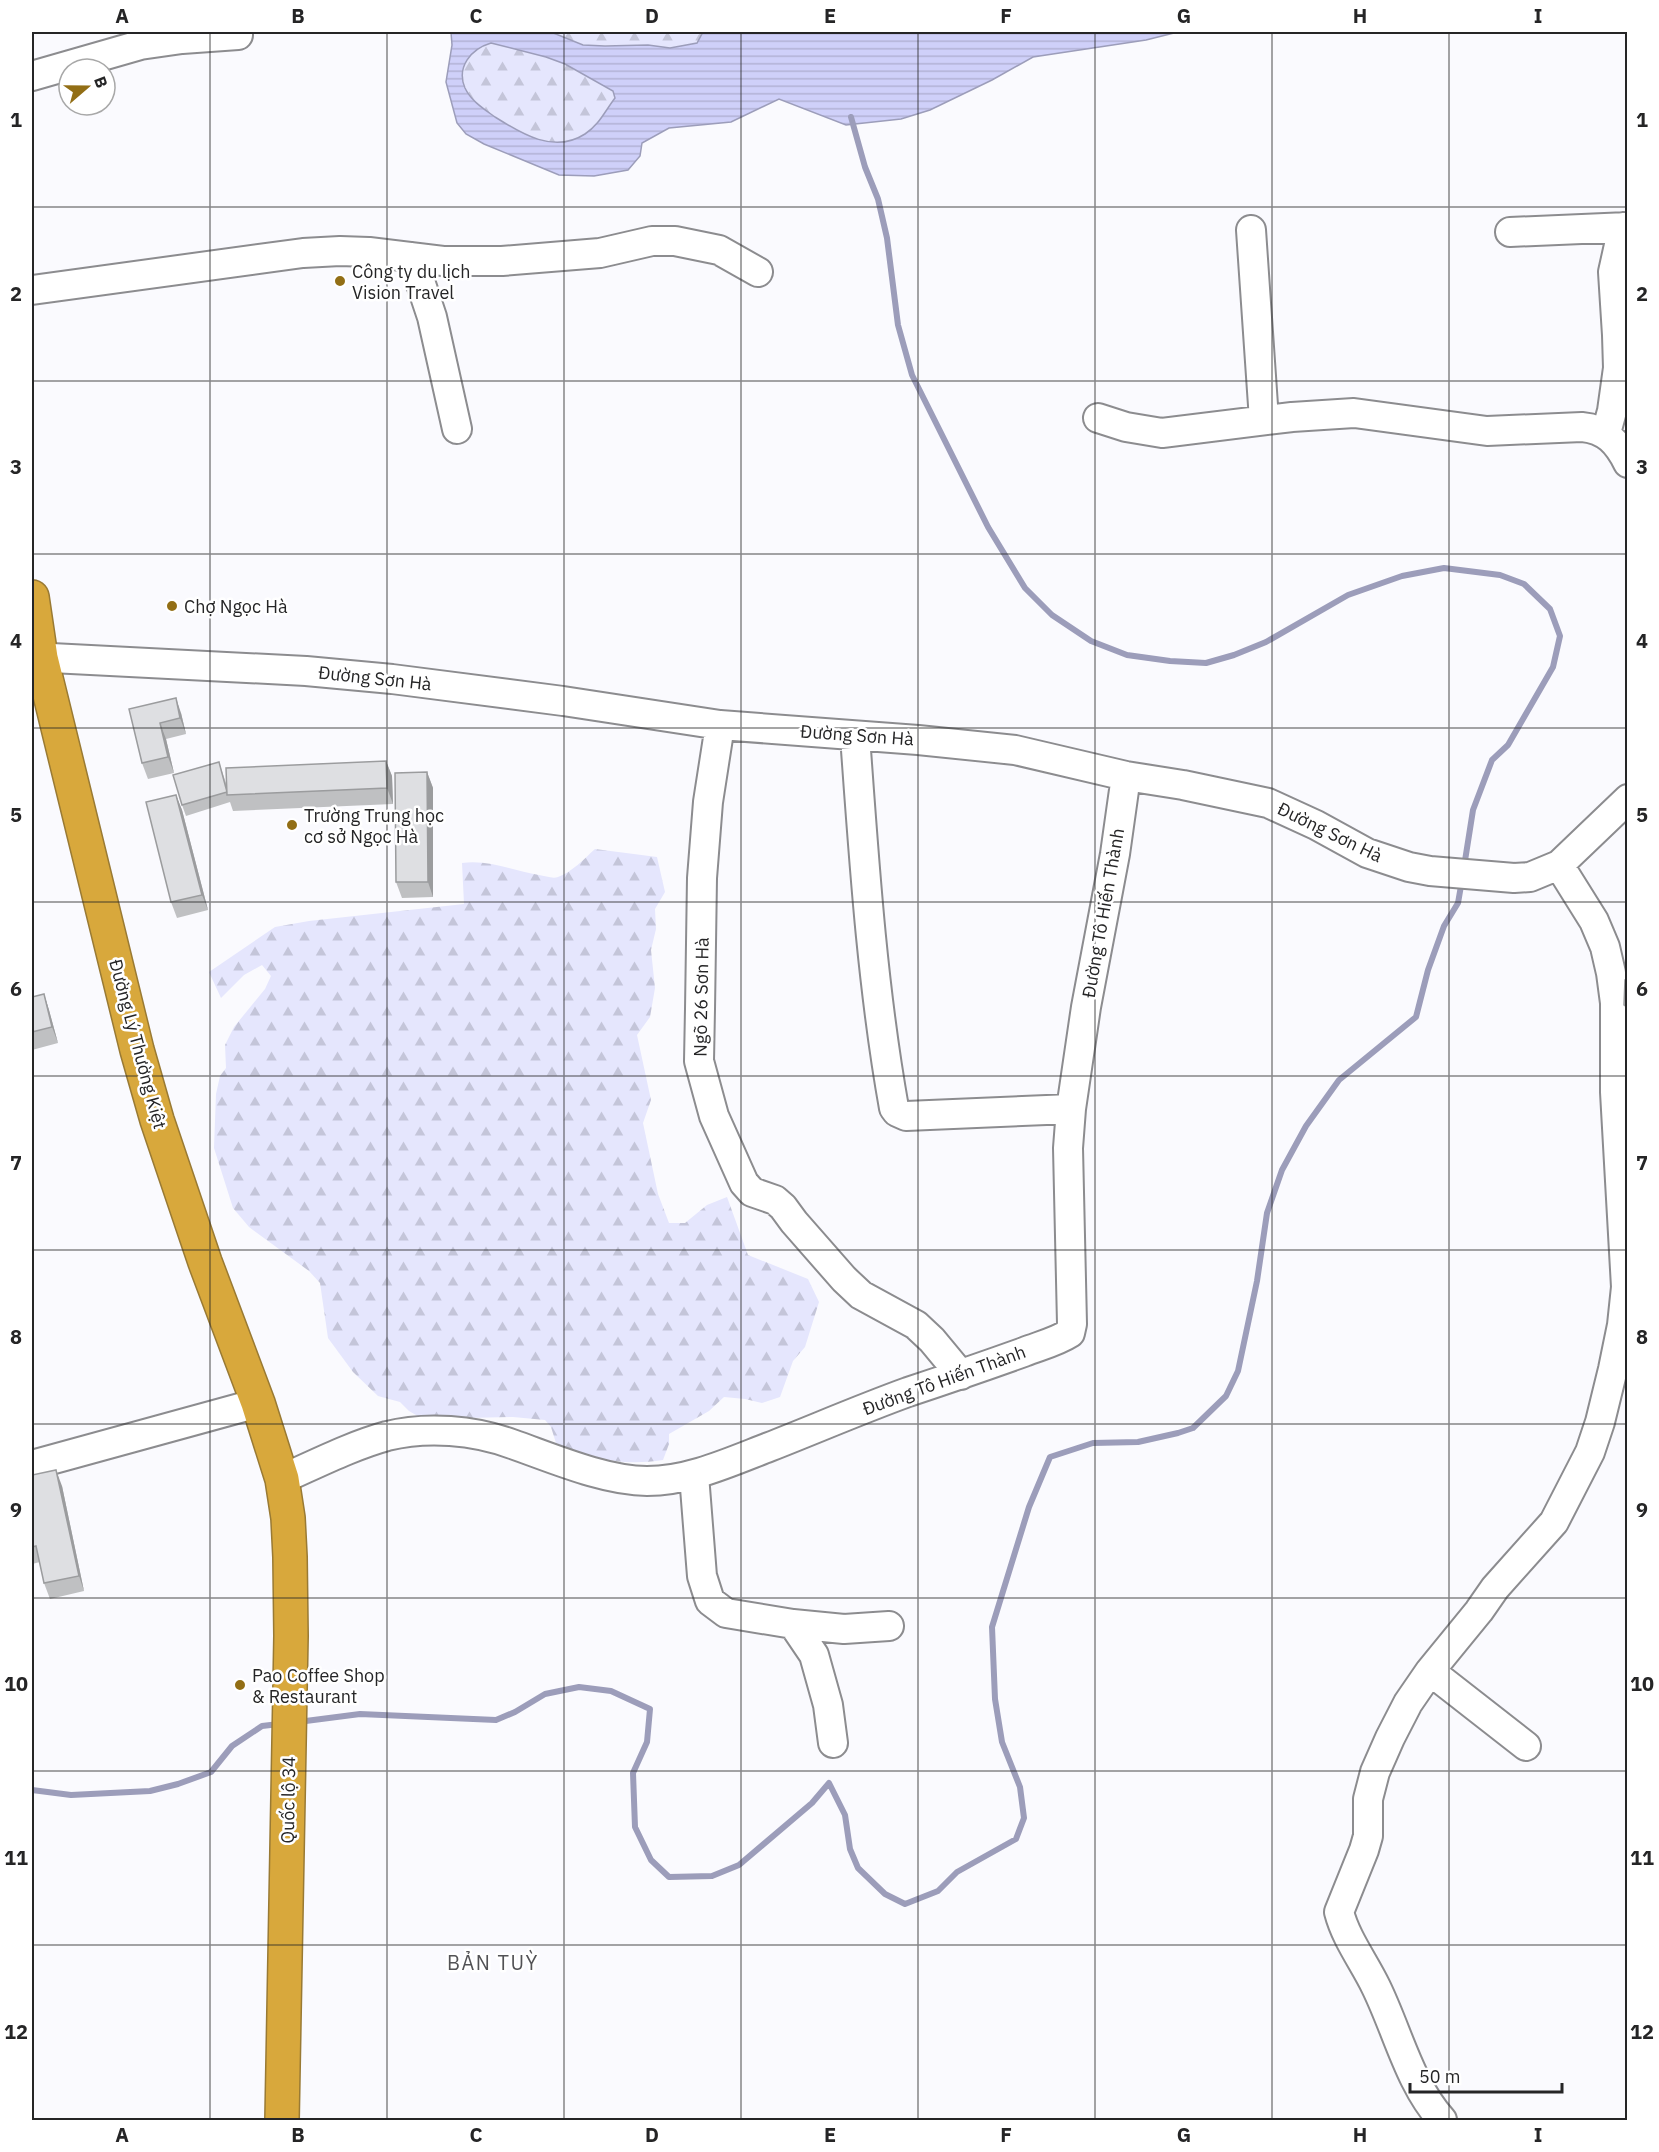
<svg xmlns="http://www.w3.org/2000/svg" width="1659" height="2152" viewBox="0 0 1659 2152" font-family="'IBM Plex Sans',sans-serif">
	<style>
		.forest { fill: url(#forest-firs) }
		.water { fill: url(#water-rules); stroke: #9c9dba; stroke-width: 1.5; fill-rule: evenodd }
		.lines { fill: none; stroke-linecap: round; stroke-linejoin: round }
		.stream { stroke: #9c9dba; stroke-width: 6 }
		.minor-casing { stroke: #8c8c8f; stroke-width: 32 }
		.highway-casing { stroke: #997a34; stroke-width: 36 }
		.minor { stroke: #fff; stroke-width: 28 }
		.highway { stroke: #d8a83c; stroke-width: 33 }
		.wall { fill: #bfc0c2 }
		.shaded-wall { fill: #9b9c9e }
		.building { fill: #dedfe2; stroke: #9b9c9e; stroke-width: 1.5 }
		.grid { fill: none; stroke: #252526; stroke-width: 1.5; stroke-opacity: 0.55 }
		.poi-dot { fill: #926e15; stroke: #fff; stroke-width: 2 }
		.labels { text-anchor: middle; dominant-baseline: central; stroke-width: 5; stroke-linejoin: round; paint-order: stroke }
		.poi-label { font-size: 18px; fill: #252526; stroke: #fff; text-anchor: start }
		.street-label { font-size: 18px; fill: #252526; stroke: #fff }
		.neighbourhood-label { font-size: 20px; letter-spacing: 1.5px; fill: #525255; stroke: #fff }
		.neatline { fill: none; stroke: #252526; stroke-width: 2 }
		.grid-label { font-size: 20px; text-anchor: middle; font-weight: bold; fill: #252526 }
	</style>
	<defs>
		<pattern id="forest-firs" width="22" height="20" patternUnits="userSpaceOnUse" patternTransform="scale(1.5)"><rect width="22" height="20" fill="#e5e6fd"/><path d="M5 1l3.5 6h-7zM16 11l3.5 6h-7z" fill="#c4c5d9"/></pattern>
		<pattern id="water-rules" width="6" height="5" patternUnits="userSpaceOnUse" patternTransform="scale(1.5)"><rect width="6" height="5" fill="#cfd0f9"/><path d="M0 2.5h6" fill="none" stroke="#b2b2d5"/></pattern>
	</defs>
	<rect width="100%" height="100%" fill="#fafafe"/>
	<!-- forest -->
	<path class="forest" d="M551 32H703L697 43 670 48 648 45H584Z
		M491 43 546 57 565 64 613 91 615 98C605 110 599 125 585 134 556 153 525 136 499 119 492 114 482 110 476 103 454 80 460 52 491 43Z
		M595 849 657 857 665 892 655 909 656 929 651 950 655 988 650 1017 637 1035 651 1100 643 1123 658 1194 669 1223H685L707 1205 727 1197 748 1255 808 1279 819 1302 805 1347 793 1361 780 1397 762 1403 745 1399 724 1397 709 1411 669 1434V1444L663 1460C625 1466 591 1460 556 1443L551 1427 545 1420 513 1417 423 1419 409 1411 400 1402 378 1396 353 1372 328 1338 320 1283 309 1271 249 1227 233 1208 214 1148 216 1094 220 1076 226 1068 225 1045 234 1027 265 989 271 976 262 965 244 975 221 998 209 972 275 927 309 921 464 904 462 863C488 859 514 871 539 875 545 876 553 879 558 877 572 872 584 859 595 849Z"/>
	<!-- water -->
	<path class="water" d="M451 32H551L583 45 605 46 648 45 670 48 697 43 703 32H1178L1146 40 1033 57 992 80 930 110 901 119 846 125 779 99 731 122 669 128 642 143 640 156 628 170 594 176 559 175 484 144 466 134 457 123 446 82 452 45ZM491 43 546 57 565 64 613 91 615 98C605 111 599 125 585 134 554 154 522 134 495 117 484 109 471 101 465 88 456 67 471 49 491 43Z"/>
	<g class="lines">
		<!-- stream -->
		<path class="stream" d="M851 117 865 167 878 199 887 238 898 325 912 375 988 527 1025 588 1052 615 1091 641 1127 655 1170 661 1206 663 1234 655 1266 642 1348 595 1402 576 1444 568 1500 575 1524 584 1550 609 1560 636 1553 667 1508 745 1492 760 1473 810 1464 867
			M298 1722 360 1714 496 1720 515 1712 545 1694 579 1687 611 1691 650 1709 647 1742 633 1773 635 1827 651 1860 669 1877 712 1876 739 1865 812 1803 829 1783 845 1815 850 1849 858 1868 885 1894 905 1904 938 1891 957 1872 1016 1839 1024 1818 1020 1787 1002 1742 995 1699 992 1627 1029 1507 1050 1457 1093 1443 1138 1442 1178 1433 1193 1428 1226 1396 1238 1371 1257 1281 1267 1213 1282 1170 1306 1126 1339 1080 1416 1017 1428 970 1444 926 1458 903 1462 880
			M32 1790 71 1795 150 1791 178 1784 211 1772 232 1746 262 1726 279 1724"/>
		<!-- minor casing -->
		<g class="minor-casing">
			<path id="minor" d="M32 76 140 45 182 39 238 35
				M1251 230 1264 420
				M1510 232 1628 227
				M412 257 432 317 457 429
				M32 290 303 253 340 251 369 252 443 261H502L600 253 652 241H675L719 250 758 272
				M1098 418 1126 427 1162 433 1292 417 1354 413 1487 431 1582 427C1606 429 1618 443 1628 463
				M1606 433 1612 411 1618 368 1617 335 1613 272 1623 227
				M32 657 306 671 392 679 563 701 720 725 918 740 1015 750 1126 776 1183 785 1268 803 1316 825 1367 853 1409 867 1430 871 1514 878 1530 877 1559 865 1628 799
				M720 725 708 802 702 878 700 1009 699 1061 714 1116 744 1183 752 1192 775 1200 783 1207 794 1222 844 1279 861 1295 916 1325 932 1340 961 1375
				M855 736C864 860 872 985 894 1108L897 1112 906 1116 1071 1109
				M32 1465 258 1403
				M694 1475 702 1576 710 1601 726 1613 793 1624 814 1655 828 1705 833 1743
				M282 1479C316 1464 351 1446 387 1436 427 1426 474 1430 512 1444 552 1458 605 1481 647 1481 689 1481 730 1462 769 1447 815 1429 861 1409 908 1392 947 1379 985 1366 1024 1352 1039 1346 1056 1342 1070 1333L1072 1324 1068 1148 1071 1109 1086 1007 1115 854 1126 776
				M793 1624 844 1629 889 1626
				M1430 1671 1526 1746
				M1442 2120C1409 2083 1398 2032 1376 1987 1364 1962 1346 1939 1339 1912L1364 1850 1368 1836V1799L1375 1772 1390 1738 1408 1703 1430 1671 1479 1611 1495 1588 1554 1522 1590 1452 1600 1422 1613 1369 1622 1325 1626 1287 1615 1092V1003L1611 973 1605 947 1594 921 1559 865"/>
		</g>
		<!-- highway casing -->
		<g class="highway-casing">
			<path id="highway" d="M32 597 41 658 137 1050 157 1120 205 1262 258 1403 282 1479 288 1518 290 1557 291 1636 282 2120"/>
		</g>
		<!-- minor -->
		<use href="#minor" class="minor"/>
		<!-- highway -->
		<use href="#highway" class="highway"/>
	</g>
	<!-- wall -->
	<path class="wall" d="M129 709 181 713 186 734 166 739 174 773 148 779 142 763Z
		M386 761 392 776 393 804 233 811 230 802 186 816 182 805 219 762 227 786Z
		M427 772 433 788V897L402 898 396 882Z
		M176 795 182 810 208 910 177 918 171 902Z
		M1628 980V1015L1624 1005Z
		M44 994 49 1010 58 1043 32 1050V997Z
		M32 1475 62 1486 84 1591 50 1599 44 1583 40 1562 32 1564Z"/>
	<!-- shaded-wall -->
	<path class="shaded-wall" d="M176 698 181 713 186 734 180 718Z
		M160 723 166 739 174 773 168 757Z
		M386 761 392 776 393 804 387 788Z
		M427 772 433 788V897L428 882Z
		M176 795 182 810 208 910 202 895Z
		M44 994 49 1010 58 1043 52 1027Z
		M56 1470 62 1486 84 1591 79 1576Z"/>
	<!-- building -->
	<path class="building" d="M176 698 180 718 160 723 168 757 142 763 129 709Z
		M386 761 387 788 227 795 226 768Z
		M219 762 227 792 182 805 173 775Z
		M427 772 428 882H396L395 773Z
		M176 795 202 895 171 902 146 802Z
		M1625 980H1628V1006L1624 1005Z
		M44 994 52 1027 32 1032V997Z
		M56 1470 79 1576 44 1583 36 1546 32 1547V1475Z"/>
	<!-- grid -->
	<path class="grid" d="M210 32V2120M387 32V2120M564 32V2120M741 32V2120M918 32V2120M1095 32V2120M1272 32V2120M1449 32V2120M32 207H1628M32 381H1628M32 554H1628M32 728H1628M32 902H1628M32 1076H1628M32 1250H1628M32 1424H1628M32 1598H1628M32 1771H1628M32 1945H1628"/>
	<!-- markers -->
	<g class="poi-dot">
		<circle cx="340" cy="281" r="6"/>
		<circle cx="172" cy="606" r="6"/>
		<circle cx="292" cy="825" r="6"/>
		<circle cx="240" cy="1685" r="6"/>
	</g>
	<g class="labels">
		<!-- poi labels -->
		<g class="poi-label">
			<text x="352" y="271">Công ty du lịch<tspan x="352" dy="21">Vision Travel</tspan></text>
			<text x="184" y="606">Chợ Ngọc Hà</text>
			<text x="304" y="815">Trường Trung học<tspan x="304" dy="21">cơ sở Ngọc Hà</tspan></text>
			<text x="252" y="1675">Pao Coffee Shop<tspan x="252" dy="21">&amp; Restaurant</tspan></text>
		</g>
		<!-- street labels -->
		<g class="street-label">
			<text transform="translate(375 678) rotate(6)">Đường Sơn Hà</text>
			<text transform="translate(857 735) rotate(4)">Đường Sơn Hà</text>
			<text transform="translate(1330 832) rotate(26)">Đường Sơn Hà</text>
			<text transform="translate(1103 913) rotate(-80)">Đường Tô Hiến Thành</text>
			<text transform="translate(701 997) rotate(-89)">Ngõ 26 Sơn Hà</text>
			<text transform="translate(138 1044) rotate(75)">Đường Lý Thường Kiệt</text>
			<text transform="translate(944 1380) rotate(-20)">Đường Tô Hiến Thành</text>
			<text transform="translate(288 1800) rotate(-89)">Quốc lộ 34</text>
		</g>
		<!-- neighbourhood labels -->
		<g class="neighbourhood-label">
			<text x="493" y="1962">BẢN TUỲ</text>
		</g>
	</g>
	<!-- border -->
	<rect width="1659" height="2152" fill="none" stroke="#ffffff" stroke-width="66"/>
	<!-- north arrow -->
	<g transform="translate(87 87) rotate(70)"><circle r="28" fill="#ffffff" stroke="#a8a8a8" stroke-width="1.5"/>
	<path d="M0-4.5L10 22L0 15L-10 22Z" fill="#926e15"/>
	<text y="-9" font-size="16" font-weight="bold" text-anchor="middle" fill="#252526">B</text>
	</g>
	<!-- scale -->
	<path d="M1410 2083v9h152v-9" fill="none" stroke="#252526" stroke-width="3"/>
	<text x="1419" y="2083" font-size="18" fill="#252526" stroke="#ffffff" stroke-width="4.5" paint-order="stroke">50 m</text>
	<rect x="33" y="33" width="1593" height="2086" class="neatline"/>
	<g class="grid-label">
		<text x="122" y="23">A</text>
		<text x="298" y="23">B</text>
		<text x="476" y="23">C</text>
		<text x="652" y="23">D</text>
		<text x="830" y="23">E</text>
		<text x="1006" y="23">F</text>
		<text x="1184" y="23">G</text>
		<text x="1360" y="23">H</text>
		<text x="1538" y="23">I</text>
		<text x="16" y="127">1</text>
		<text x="1642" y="127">1</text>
		<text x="16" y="301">2</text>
		<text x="1642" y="301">2</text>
		<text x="16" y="474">3</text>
		<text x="1642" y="474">3</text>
		<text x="16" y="648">4</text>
		<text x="1642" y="648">4</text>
		<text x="16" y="822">5</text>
		<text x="1642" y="822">5</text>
		<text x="16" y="996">6</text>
		<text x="1642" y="996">6</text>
		<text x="16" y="1170">7</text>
		<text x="1642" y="1170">7</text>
		<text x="16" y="1344">8</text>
		<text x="1642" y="1344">8</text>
		<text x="16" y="1517">9</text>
		<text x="1642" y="1517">9</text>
		<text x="16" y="1691">10</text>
		<text x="1642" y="1691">10</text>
		<text x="16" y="1865">11</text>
		<text x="1642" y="1865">11</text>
		<text x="16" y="2039">12</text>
		<text x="1642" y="2039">12</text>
		<text x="122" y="2142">A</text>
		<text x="298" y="2142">B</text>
		<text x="476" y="2142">C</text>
		<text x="652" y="2142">D</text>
		<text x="830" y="2142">E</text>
		<text x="1006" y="2142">F</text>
		<text x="1184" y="2142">G</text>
		<text x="1360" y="2142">H</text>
		<text x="1538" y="2142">I</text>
	</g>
</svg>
